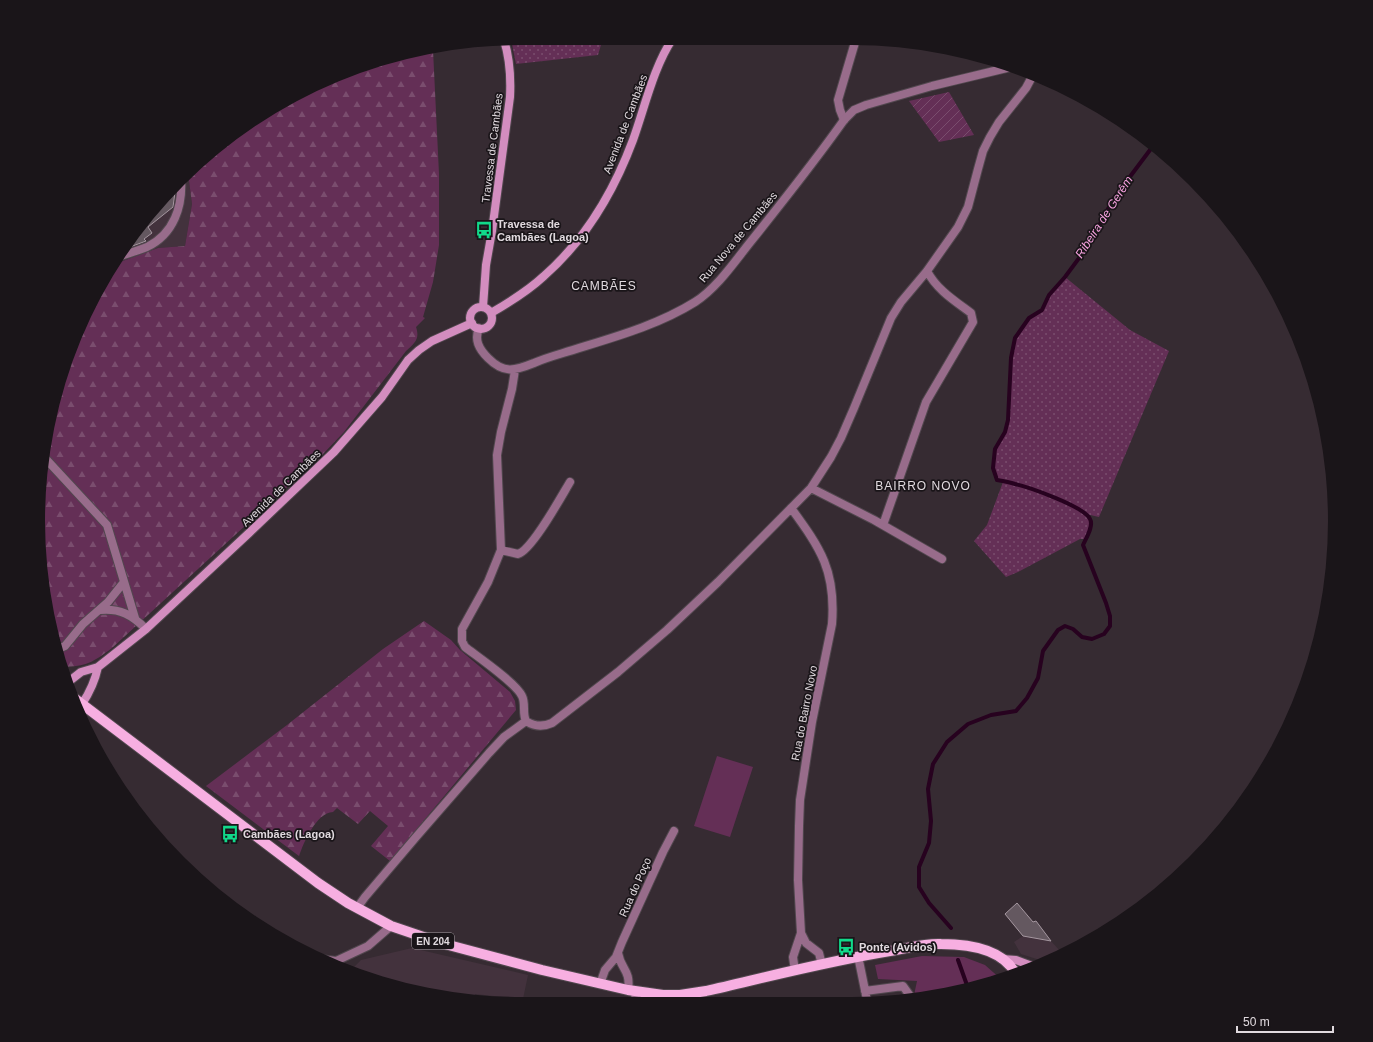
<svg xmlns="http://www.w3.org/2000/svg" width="1373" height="1042" viewBox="0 0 1373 1042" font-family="Helvetica,sans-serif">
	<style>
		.built { fill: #43323d }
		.grass { fill: url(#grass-dots) }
		.forest { fill: url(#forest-firs) }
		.park { fill: #642f56 }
		.garden { fill: url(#garden-furrows) }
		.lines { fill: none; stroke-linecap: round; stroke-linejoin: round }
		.stream { stroke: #27021f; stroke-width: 4 }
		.building { fill: #645860; stroke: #a597a0 }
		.lane-casing { stroke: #51474e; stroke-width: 10 }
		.street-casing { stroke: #51474e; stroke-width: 10 }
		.secondary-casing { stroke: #51474e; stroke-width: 10 }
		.primary-casing { stroke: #51474e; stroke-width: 12 }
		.lane { stroke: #986c8b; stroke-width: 8 }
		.street { stroke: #986c8b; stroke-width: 8 }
		.secondary { stroke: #d38dbf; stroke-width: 8 }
		.primary { stroke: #f7afe1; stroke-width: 10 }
		.labels { text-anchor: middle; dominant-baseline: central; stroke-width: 3.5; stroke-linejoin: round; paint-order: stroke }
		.shield { fill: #1a1519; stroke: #a59ea3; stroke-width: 1 }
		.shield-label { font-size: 10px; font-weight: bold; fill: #e0d9de }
		.street-label { font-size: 11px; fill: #e0d9de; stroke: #1a1519 }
		.poi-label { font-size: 11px; font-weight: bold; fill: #e0d9de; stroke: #1a1519; text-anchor: start }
		.water-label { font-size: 12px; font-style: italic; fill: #f7a2df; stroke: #1a1519 }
		.neighbourhood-label { font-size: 12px; letter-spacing: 1px; fill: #e0d9de; stroke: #1a1519 }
	</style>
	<defs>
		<pattern id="grass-dots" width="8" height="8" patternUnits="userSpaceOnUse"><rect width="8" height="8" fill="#642f56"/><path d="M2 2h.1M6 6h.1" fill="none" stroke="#7a4d6e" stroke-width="1.8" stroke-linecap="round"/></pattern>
		<pattern id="forest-firs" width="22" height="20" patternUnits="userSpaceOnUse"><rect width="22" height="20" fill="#642f56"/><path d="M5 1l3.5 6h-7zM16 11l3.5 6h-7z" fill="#7a4d6e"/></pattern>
		<pattern id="garden-furrows" width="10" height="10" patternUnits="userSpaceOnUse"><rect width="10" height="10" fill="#642f56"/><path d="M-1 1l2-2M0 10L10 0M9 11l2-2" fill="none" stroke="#7a4d6e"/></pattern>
	</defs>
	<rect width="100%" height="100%" fill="#362b32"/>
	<!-- built -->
	<path class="built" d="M188 173 192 204 185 246 158 248 112 265 120 252 179 180Z
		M1023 936 1051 941 1061 952 1043 961 1021 954 1014 942Z
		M412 948 528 975 523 999 475 994 474 1000H458L350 971 361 960Z"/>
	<!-- grass -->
	<path class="grass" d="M521 38H603L598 55 516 64 511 39Z
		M1065 277 1130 330 1169 351 1099 517 1086 514C1094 524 1090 528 1085 539H1080L1018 572 1006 577 974 541 987 525 1003 482 997 480 993 468 995 449 1005 432 1008 420 1011 358 1015 338 1029 318 1042 310 1049 295Z"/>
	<!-- forest -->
	<path class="forest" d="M433 50 439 174V245L433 282 423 317 425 318 416 327C420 339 415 343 406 351L344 432 322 455 112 648C92 663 87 666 62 667L39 552 47 427 88 307 112 265 158 248 185 246 192 204 188 173 279 103 396 55Z
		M424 621 451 640 460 650 510 692 515 701 516 710 390 861 371 846 388 826 370 811 358 824 337 808 333 812C316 813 304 842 299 856L206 786 287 725 383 649Z"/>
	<!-- park -->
	<path class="park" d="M717 756 753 767 730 837 694 826Z
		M922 956 964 957 985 965 1002 980 913 1000 917 981 878 979 875 965Z"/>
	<!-- garden -->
	<path class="garden" d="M949 92 974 135 939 142 909 101Z"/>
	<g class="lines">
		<!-- stream -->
		<path class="stream" d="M951 928 929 903 919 887V867L929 843 931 821 928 789 933 764 947 742 968 724 991 715 1016 711 1027 698 1038 678 1043 651 1058 630 1065 626 1073 629 1082 637 1092 639 1104 634 1110 626V616L1106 603 1083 545C1086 538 1094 526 1090 519 1085 507 1029 487 1015 484 1009 482 1003 481 997 480L993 468 995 449 1005 432 1008 420 1011 358 1015 338 1029 318 1042 310 1049 295 1065 277 1088 246 1114 198 1153 146
			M958 960 968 988"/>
	</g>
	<!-- building -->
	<path class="building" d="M174 186 175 192 173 207 148 227 152 233 144 239 146 241 122 250Z
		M1017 903 1033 922 1036 921 1051 941 1023 936 1005 914Z"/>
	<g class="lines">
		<!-- lane casing -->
		<g class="lane-casing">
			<path id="lane" d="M844 120 840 110 838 100 856 39
				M117 257C127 254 137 251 147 247 174 234 183 206 181 178
				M45 458 107 525 135 618
				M100 610C120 608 132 615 146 629
				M58 649 65 646 83 624 108 602 124 582"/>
		</g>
		<!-- street casing -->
		<g class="street-casing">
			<path id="street" d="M479 328C474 340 479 349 488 358 504 374 514 371 534 363 543 359 553 356 563 353 607 339 655 327 695 302 718 287 735 261 752 240 784 200 815 161 844 120L854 110 866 105 932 86 1011 67
				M515 370 512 389 501 432 497 455 501 550 488 582 462 629V641L465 647C478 657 516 683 522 696 526 704 522 713 526 721
				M811 488 874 520 942 559
				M791 508C821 549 836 571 832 624L812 722 800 800 799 826 798 880 801 933 793 957 795 971
				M883 525 926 402 973 322 971 313C955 301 937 290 927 271
				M501 550 518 554C532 550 561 497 570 482
				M526 721C535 727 543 727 552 723L618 672 667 630 718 582 811 488 831 457 841 438 854 408 891 318 901 302 927 271 958 227 968 207 978 169 983 151 990 137 999 122 1026 88 1033 75
				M357 908 365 897 416 837 489 753 504 737 526 721
				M801 933 806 943 819 953 822 965
				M618 953C621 970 631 970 628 990
				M858 956 867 1000
				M320 959 336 961
				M335 967 336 961 368 946 391 926
				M600 984 605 970 616 957 622 942 663 852 674 831
				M865 991 903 986 913 1000
				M635 1000 636 991"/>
		</g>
		<!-- secondary casing -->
		<g class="secondary-casing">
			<path id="secondary" d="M483 307 486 265 492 231 510 97C511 77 510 59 504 40
				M470 318a11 11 0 1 1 22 0a11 11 0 1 1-22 0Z
				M491 313C510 302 528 291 544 276 585 240 614 191 633 140 645 107 653 68 673 38
				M67 683 81 672 98 667 146 629 249 533 334 452 382 397 408 360 419 350 432 341 472 323
				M82 704C90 692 95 681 98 667
				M1002 959 1016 960 1032 966"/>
		</g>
		<!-- primary casing -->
		<g class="primary-casing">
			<path id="primary" d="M74 698 318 883 348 903 391 926 441 943 542 970 628 990 663 995H680L706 991C767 977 828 961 890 951 906 949 924 943 941 944 968 944 1002 948 1016 974"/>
		</g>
		<!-- lane -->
		<use href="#lane" class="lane"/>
		<!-- street -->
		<use href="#street" class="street"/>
		<!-- secondary -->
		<use href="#secondary" class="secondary"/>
		<!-- primary -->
		<use href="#primary" class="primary"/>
	</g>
	<!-- icons -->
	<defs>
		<g id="bus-bare" transform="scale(1.38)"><path d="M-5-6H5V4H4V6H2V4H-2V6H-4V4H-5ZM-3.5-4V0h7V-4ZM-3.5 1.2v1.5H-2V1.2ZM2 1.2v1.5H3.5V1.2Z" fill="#11d98a" stroke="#1a1519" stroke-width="2.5" paint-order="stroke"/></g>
	</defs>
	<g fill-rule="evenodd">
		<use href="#bus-bare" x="484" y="230"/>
		<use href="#bus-bare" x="230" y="834"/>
		<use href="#bus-bare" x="846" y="947"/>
	</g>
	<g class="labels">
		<!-- shield labels -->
		<rect class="shield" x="412" y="933" width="42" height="16" rx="3"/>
		<g class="shield-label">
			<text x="433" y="941">EN 204</text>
		</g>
		<!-- street labels -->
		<g class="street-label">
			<text transform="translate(625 124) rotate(-69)">Avenida de Cambães</text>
			<text transform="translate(492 148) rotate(-83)">Travessa de Cambães</text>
			<text transform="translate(738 237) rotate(-50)">Rua Nova de Cambães</text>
			<text transform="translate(281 488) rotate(-44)">Avenida de Cambães</text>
			<text transform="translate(804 713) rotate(-79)">Rua do Bairro Novo</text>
			<text transform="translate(635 887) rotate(-66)">Rua do Poço</text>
		</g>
		<!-- poi labels -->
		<g class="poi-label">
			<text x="497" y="224">Travessa de<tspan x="497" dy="13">Cambães (Lagoa)</tspan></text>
			<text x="243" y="834">Cambães (Lagoa)</text>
			<text x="859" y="947">Ponte (Avidos)</text>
		</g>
		<!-- water labels -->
		<g class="water-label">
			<text transform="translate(1104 217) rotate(-57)">Ribeira de Gerêm</text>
		</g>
		<!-- neighbourhood labels -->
		<g class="neighbourhood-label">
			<text x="604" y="286">CAMBÃES</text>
			<text x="923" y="486">BAIRRO NOVO</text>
		</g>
	</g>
	<!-- crop -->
	<path d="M0 0H1373V1042H0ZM521 45H852A476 476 0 0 1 1328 521V521A476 476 0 0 1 852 997H521A476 476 0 0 1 45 521V521A476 476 0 0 1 521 45Z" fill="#1a1519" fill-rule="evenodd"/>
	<!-- scale -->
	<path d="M1237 1026v6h96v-6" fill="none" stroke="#e0d9de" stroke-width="2"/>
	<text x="1243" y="1026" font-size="12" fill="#e0d9de" stroke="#1a1519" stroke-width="3" paint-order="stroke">50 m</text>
</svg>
